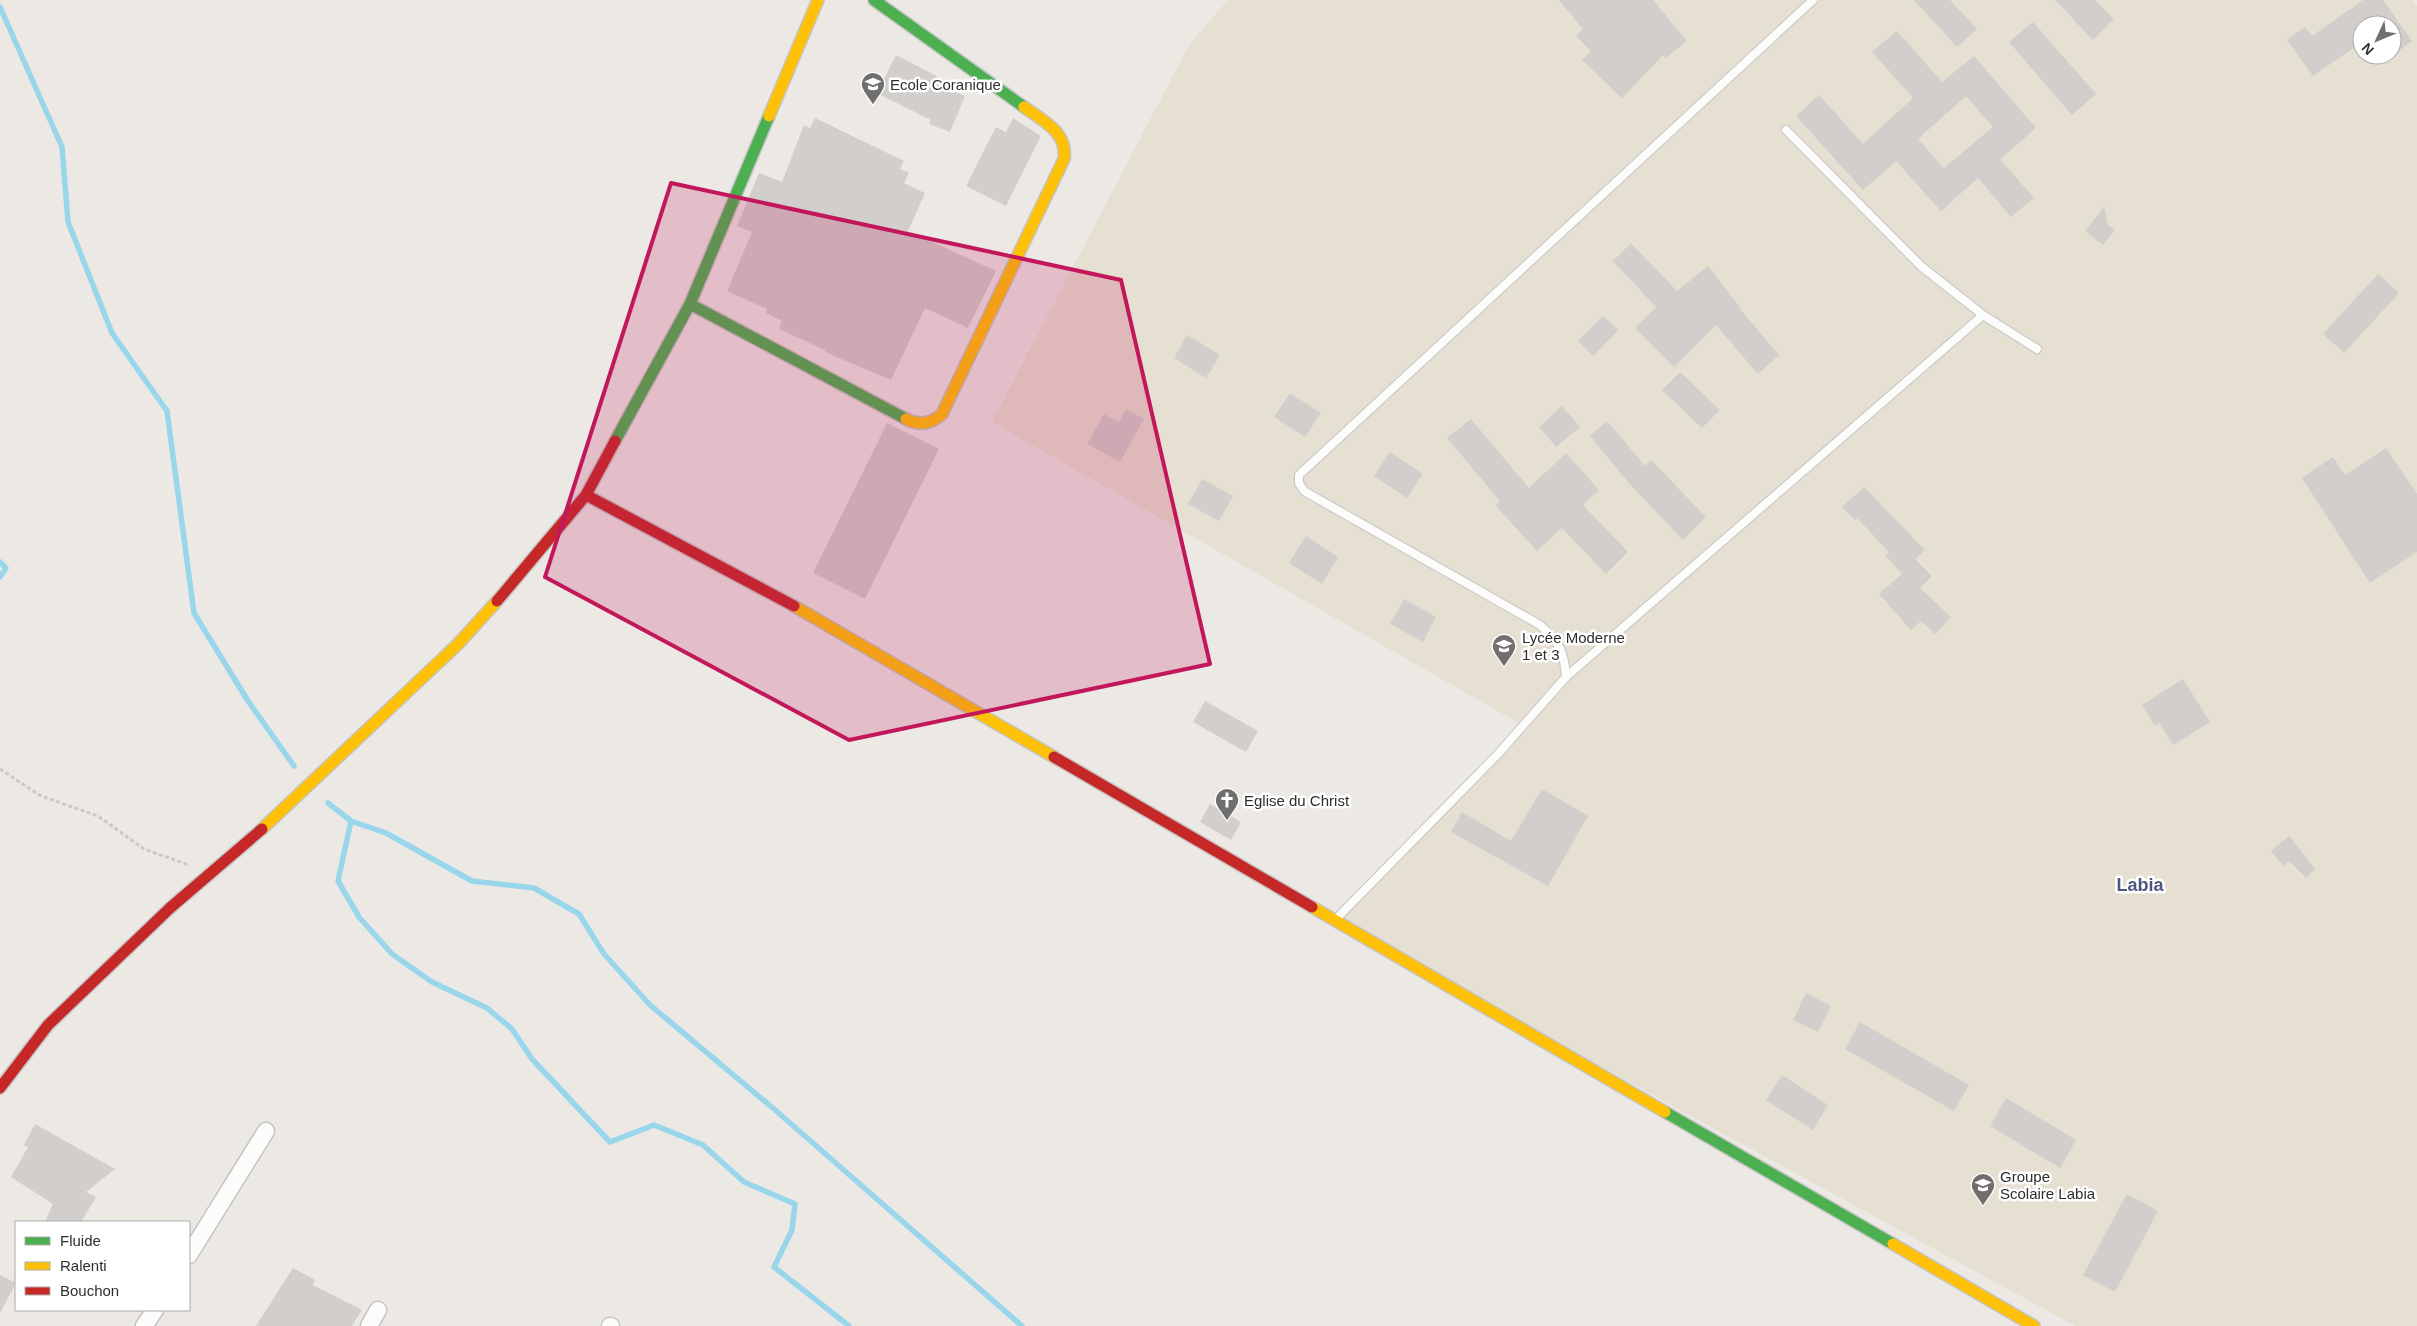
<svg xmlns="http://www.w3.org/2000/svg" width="2417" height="1326" viewBox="0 0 2417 1326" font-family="Helvetica,sans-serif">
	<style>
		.education { fill: #e6e0d3; fill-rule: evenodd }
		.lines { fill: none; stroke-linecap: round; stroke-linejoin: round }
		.stream { stroke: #99d6ec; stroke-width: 5.5 }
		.building { fill: #d1cecb; fill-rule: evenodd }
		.lane-casing { stroke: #c5c4c5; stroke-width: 10 }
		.street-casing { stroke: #c5c4c5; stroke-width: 19 }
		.fast-casing { stroke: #c5c4c5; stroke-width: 14 }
		.slow-casing { stroke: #c5c4c5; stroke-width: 14 }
		.jam-casing { stroke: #c5c4c5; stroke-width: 14 }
		.path { stroke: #c9c9c8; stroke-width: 3; stroke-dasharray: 4 2.5; stroke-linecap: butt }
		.lane { stroke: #fcfcfb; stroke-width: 8 }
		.street { stroke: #fcfcfb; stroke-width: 16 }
		.fast { stroke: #4caf50; stroke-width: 11 }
		.slow { stroke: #ffc107; stroke-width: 11 }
		.jam { stroke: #c62828; stroke-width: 11 }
		.marked { fill: #c2185b; fill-opacity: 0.2; stroke: #c2185b; stroke-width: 4; stroke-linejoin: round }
		.labels { text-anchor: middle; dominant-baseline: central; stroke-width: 5; stroke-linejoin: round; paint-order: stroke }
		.poi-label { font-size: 15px; fill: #2e2e2e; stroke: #fff; text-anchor: start }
		.quarter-label { font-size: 18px; font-weight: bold; fill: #4d5680; stroke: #fff }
	</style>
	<rect width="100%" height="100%" fill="#ece8e4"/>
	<!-- education -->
	<path class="education" d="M1228 0H2413L2417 6V1326H2075L1334 921 1524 726 992 422 1189 45ZM2362 25H2392V55H2362Z"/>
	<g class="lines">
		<!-- stream -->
		<path class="stream" d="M0 7 62 147 68 222 112 333 167 411 194 613 248 701 294 766
			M0 562 6 568 0 577
			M328 803 351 821 386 833 472 881 534 888 579 914 604 954 650 1005 774 1109 1022 1326
			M351 821 338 881 359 917 392 954 432 982 487 1008 512 1029 532 1059 610 1142 654 1125 703 1145 744 1182 795 1204 792 1230 774 1267 849 1326"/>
	</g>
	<!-- building -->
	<path class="building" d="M1559 0H1653L1687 41 1666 58 1663 55 1622 98 1582 60 1591 51 1576 36 1583 29Z
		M1914 0H1950L1977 29 1957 47Z
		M2055 0H2095L2114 19 2093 40Z
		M2363 0H2383L2412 41 2392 56V25H2362V42L2313 76 2287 40 2305 27 2312 36Z
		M2033 22 2096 94 2072 115 2009 42Z
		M1897 31 1942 82 1974 56 2036 128 2000 159 2034 198 2011 217 1978 178 1941 211 1896 161 1863 190 1796 116 1819 95 1863 144 1913 98 1872 52ZM1966 96 1993 127 1944 168 1918 139Z
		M896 55 946 81 943 87 965 96 950 132 929 124 931 120 877 93Z
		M815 118 904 161 900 169 909 173 904 183 925 193 908 231 996 271 968 328 925 308 891 380 825 352V350L779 329 782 321 766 313 767 309 727 291 752 232 737 226 759 173 782 182 804 125 810 128Z
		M1013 118 1041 136 1006 206 966 186 996 127 1006 132Z
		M2104 207 2108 225 2115 230 2103 245 2085 231Z
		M1631 243 1677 291 1708 266 1740 307 1739 308 1779 355 1758 374 1716 325 1674 367 1635 328 1656 307 1613 261Z
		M2378 274 2399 293 2344 353 2323 334Z
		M1603 316 1618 330 1593 356 1578 341Z
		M1187 335 1220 355 1206 378 1174 358Z
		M1680 372 1720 410 1702 428 1662 390Z
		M1290 393 1321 413 1305 437 1274 417Z
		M1562 406 1580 427 1556 447 1539 427Z
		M1126 409 1144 419 1120 462 1087 444 1104 414 1119 422Z
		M1471 419 1529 488 1566 453 1599 490 1583 505 1628 552 1606 574 1562 528 1537 551 1496 506 1500 501 1447 438Z
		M1607 421 1645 466 1651 460 1706 517 1683 540 1628 482 1590 436Z
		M887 423 939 449 865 599 813 573Z
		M2386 448 2417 494V552L2370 583 2302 478 2333 457 2345 475Z
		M1390 452 1423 474 1407 498 1374 476Z
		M1202 479 1233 496 1219 521 1188 504Z
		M1864 487 1925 550 1915 559 1932 576 1920 588 1951 617 1935 634 1921 621 1911 630 1879 594 1902 574 1885 555 1889 552 1857 518 1855 520 1842 507Z
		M1306 536 1338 557 1322 584 1289 563Z
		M1404 599 1436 617 1423 642 1390 624Z
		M2183 679 2210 722 2173 745 2159 723 2155 726 2142 705Z
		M1205 701 1258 731 1246 752 1193 722Z
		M1542 789 1588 816 1548 886 1451 832 1462 812 1511 841Z
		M1210 804 1241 822 1231 840 1200 822Z
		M2289 836 2315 869 2306 878 2289 861 2283 866 2271 851Z
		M1806 993 1831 1006 1818 1032 1793 1020Z
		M1860 1022 1969 1085 1954 1111 1845 1049Z
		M1782 1075 1828 1105 1813 1130 1766 1100Z
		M2006 1098 2076 1140 2060 1168 1990 1126Z
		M35 1124 115 1169 86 1192 96 1197 81 1222H45L53 1204 11 1177 28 1147 24 1145Z
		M2127 1194 2158 1211 2115 1292 2083 1275Z
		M293 1268 315 1280 313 1285 362 1310 352 1326H256Z
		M0 1275 16 1283 0 1313Z"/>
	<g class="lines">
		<!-- lane casing -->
		<g class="lane-casing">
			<path id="lane" d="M1786 130 1922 267 1983 315 2037 349
				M1566 677C1564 651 1560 643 1540 625L1304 491 1299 483V475L1813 0
				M1336 919 1498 754 1566 677 1983 315"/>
		</g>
		<!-- street casing -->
		<g class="street-casing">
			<path id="street" d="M189 1255 266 1131
				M144 1326 155 1310
				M369 1326 378 1310
				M610 1326H611"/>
		</g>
		<!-- fast casing -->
		<g class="fast-casing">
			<path id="fast" d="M874 0 1024 107
				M690 304 906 419
				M615 441 690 304 769 116
				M1665 1112 1893 1244"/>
		</g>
		<!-- slow casing -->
		<g class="slow-casing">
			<path id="slow" d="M769 116 818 0
				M906 419C919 426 931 424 942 414L1064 159C1068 132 1043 121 1024 107
				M794 606 1054 757
				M262 829 458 644 497 601
				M1312 907 1665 1112
				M1893 1244 2034 1326"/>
		</g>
		<!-- jam casing -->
		<g class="jam-casing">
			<path id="jam" d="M586 495 794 606
				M497 601 586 495 615 441
				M1054 757 1312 907
				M0 1088 48 1025 170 908 262 829"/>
		</g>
		<!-- path -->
		<path class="path" d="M0 769 41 796 98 816 144 849 189 865"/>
		<!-- lane -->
		<use href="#lane" class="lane"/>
		<!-- street -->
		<use href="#street" class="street"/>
		<!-- fast -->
		<use href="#fast" class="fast"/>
		<!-- slow -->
		<use href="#slow" class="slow"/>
		<!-- jam -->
		<use href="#jam" class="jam"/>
	</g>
	<!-- marked area -->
	<path class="marked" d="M671 183 1121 280 1210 664 849 740 545 577Z"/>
	<!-- icons -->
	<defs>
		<g id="school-pin" transform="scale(1.25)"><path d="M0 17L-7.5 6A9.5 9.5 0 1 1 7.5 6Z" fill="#706f6e" stroke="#fff"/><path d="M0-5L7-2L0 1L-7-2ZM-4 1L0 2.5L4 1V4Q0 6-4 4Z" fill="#fff"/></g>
		<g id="church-pin" transform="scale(1.25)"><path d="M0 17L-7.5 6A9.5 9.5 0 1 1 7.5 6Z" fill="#706f6e" stroke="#fff"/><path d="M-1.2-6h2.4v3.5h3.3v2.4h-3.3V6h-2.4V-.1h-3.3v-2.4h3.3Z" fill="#fff"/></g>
	</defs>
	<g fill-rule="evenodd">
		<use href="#school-pin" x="873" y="84"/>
		<use href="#school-pin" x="1504" y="646"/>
		<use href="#church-pin" x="1227" y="800"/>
		<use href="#school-pin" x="1983" y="1185"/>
	</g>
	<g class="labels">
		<!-- poi labels -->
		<g class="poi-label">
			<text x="890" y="84">Ecole Coranique</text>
			<text x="1522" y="637">Lycée Moderne<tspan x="1522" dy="17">1 et 3</tspan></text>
			<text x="1244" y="800">Eglise du Christ</text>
			<text x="2000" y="1176">Groupe<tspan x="2000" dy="17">Scolaire Labia</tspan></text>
		</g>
		<!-- quarter labels -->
		<g class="quarter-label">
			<text x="2140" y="885">Labia</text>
		</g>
	</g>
	<!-- legend -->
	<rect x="15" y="1221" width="175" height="90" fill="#ffffff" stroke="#ababab"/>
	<rect x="25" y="1237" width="25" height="8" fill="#4caf50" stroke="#ababab"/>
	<text x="60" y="1246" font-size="15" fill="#2e2e2e">Fluide</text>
	<rect x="25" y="1262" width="25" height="8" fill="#ffc107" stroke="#ababab"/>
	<text x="60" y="1271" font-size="15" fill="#2e2e2e">Ralenti</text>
	<rect x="25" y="1287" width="25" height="8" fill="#c62828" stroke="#ababab"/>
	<text x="60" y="1296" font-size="15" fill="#2e2e2e">Bouchon</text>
	<!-- north arrow -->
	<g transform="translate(2377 40) rotate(226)"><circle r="24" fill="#ffffff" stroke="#ababab"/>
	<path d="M0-4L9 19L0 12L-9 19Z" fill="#706f6e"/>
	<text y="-8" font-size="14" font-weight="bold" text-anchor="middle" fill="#2e2e2e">N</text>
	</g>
</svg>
